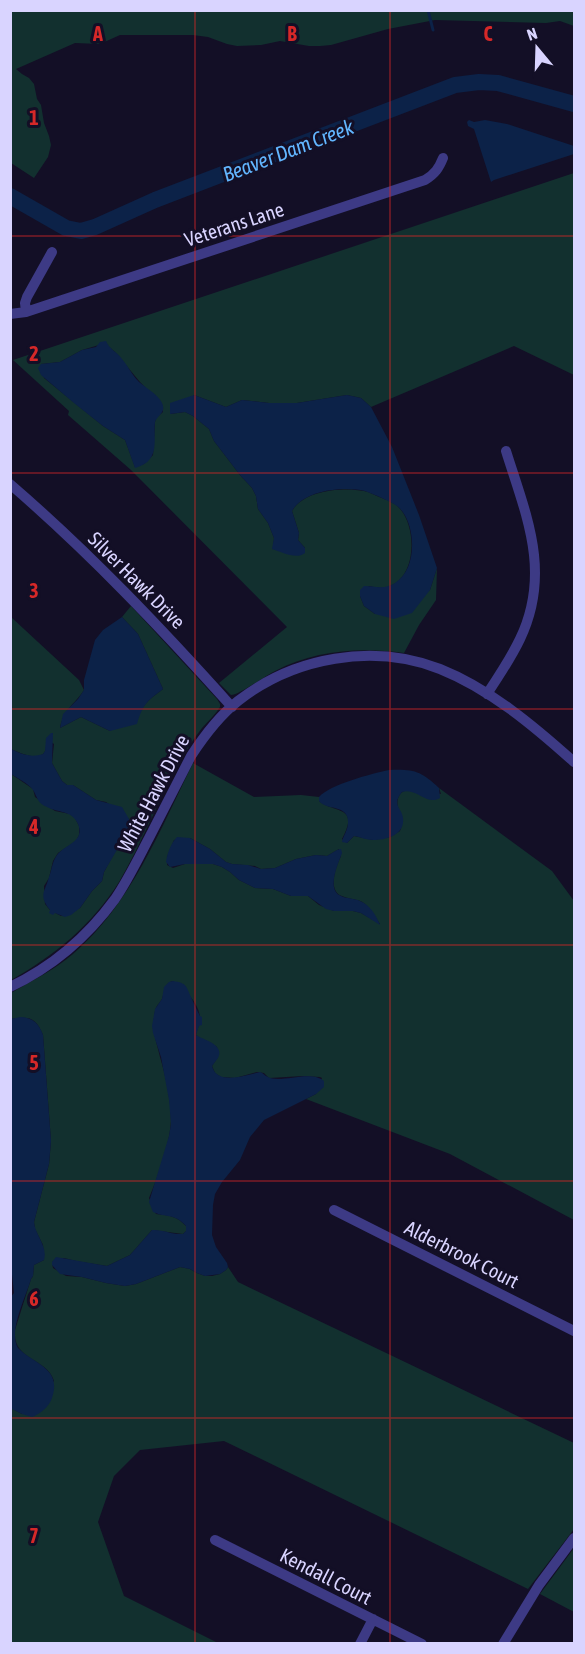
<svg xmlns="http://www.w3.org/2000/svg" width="585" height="1654" viewBox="0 0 585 1654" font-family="'Asap Condensed',sans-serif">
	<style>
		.green { fill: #12302f; fill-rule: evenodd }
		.water { fill: #0c2248 }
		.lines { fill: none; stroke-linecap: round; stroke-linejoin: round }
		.stream { stroke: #0c2248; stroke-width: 3 }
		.river { stroke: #0c2248; stroke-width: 16 }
		.street { stroke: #3d3a85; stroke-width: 10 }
		.grid { fill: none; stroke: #d62828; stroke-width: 1.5; stroke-opacity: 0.55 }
		.labels { text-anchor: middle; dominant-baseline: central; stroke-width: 6; stroke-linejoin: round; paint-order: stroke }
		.street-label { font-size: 20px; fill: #d9d4ff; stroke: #130f26 }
		.water-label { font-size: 21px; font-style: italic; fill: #62b6ff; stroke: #130f26 }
		.grid-label { font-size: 20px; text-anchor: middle; font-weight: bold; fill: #d62828; stroke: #130f26; stroke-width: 6; stroke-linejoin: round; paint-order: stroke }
	</style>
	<rect width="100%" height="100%" fill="#130f26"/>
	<!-- green -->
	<path class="green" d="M574 10V26L560 21 546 23 435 20 388 29 331 45 320 46H309L280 41 261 45 237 46 227 44 208 37 193 35H120L100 44 75 43 16 69 22 74 29 78 34 84 37 99 41 105 44 123 49 136 51 145 48 157 34 178 11 163V11Z
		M574 173V375L514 346 371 407 361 398 347 395 297 403H269L242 400 226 407 194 395 170 414 185 412 193 416 209 429 214 441 240 475 252 488 256 496 258 509 268 523 274 538 273 549 305 548 298 540 299 533 292 511C304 490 343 487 364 491 370 492 376 496 382 498 389 501 397 504 401 510 418 531 416 584 383 588 379 588 374 587 369 586L360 596 364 606 375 614 430 590 437 568 436 600 419 625 404 653C360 647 315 650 275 671 265 676 239 695 231 695L219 683 287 627 131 470 68 415 69 411 13 360ZM99 345H107L115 352 140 382 162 404 163 412 156 418 155 422 153 455 144 464 135 467 125 440 103 426 44 378 41 364 60 362 82 350Z
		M131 606 217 699 220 704V707C215 715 208 721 202 728 195 737 189 746 184 755 160 796 143 841 119 882 92 925 54 956 11 980V774L33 789 35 797 55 811 70 814 75 818 79 826V835L76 841 58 853 53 861 49 878 44 886 45 904 50 910 61 916 80 908 92 891 102 881 104 872 129 826V819L106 802 96 800 73 785H67L62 781 52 763 54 744 46 738C46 743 47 749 44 753 36 761 18 752 11 749V617L79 680 84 690C74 705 64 709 60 728L81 717 110 731 141 709 150 699 163 689 138 634 122 617Z
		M193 763 254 797 301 795 319 797V801C335 814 360 805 342 839L347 843 354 836 373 840 390 837 400 831C404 821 401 817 398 807 396 801 399 792 405 791 409 790 435 793 441 794L439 788 552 871 574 901V1220L450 1154 306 1099 316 1094 322 1078 320 1077 303 1076 269 1078 264 1073 257 1072 235 1078 221 1077 215 1073 212 1066 218 1057 217 1047C209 1040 201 1040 196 1035 197 1030 201 1022 200 1016 197 1000 185 991 173 981 163 984 165 991 162 999 159 1004 156 1006 155 1011 151 1031 156 1039 160 1057 166 1077 171 1101 171 1121 170 1143 158 1177 149 1198L156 1214C168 1215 177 1216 186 1226V1231L183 1234 152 1230 130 1255 107 1266 76 1261 64 1258 52 1262 53 1268 66 1276 82 1277 106 1283 125 1286 136 1284 180 1267 190 1269 197 1273 205 1276H212L220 1274 226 1270 228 1267 238 1282 574 1443V1529L528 1589 224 1441 140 1450 114 1476 98 1522 124 1596 218 1643H11V1408L22 1414 54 1381C47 1357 12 1361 15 1330L31 1279 33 1276 34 1265 44 1260 43 1245 35 1229 34 1222 49 1164 51 1141 43 1035C36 1017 29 1016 11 1019V993C32 981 54 970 73 954 131 904 160 830 193 763ZM190 838 210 849 226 862 232 864 255 866 261 869 275 868 296 859 316 855 327 856 339 849 341 856C336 866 327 891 342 896 350 900 358 898 365 904 371 909 375 917 380 924L361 913 353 911H334L319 905 308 896H291L273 889 255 888 239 880 230 872 222 867 213 864H185L173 868 167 865V857L174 840Z
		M574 1548V1612L540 1594Z"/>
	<!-- water -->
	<path class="water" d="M469 120 474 122 485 120 507 124 574 146V154L494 180 491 182 474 129 468 126 467 122Z
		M106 341C109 349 117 352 122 359 128 366 132 375 139 382 146 388 166 399 163 410 162 414 156 418 155 422 153 441 161 461 135 468L125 440 103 426 74 403 41 375 38 368 41 364 60 362 82 350 96 347 100 342Z
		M194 395 226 407 242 400 269 403H297L347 395 361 398 371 407 392 447 419 515 437 568 430 590 412 613 394 619 375 614 364 606 360 596V590L364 586C375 586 385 590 395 583 417 569 416 529 402 511 397 504 389 502 382 498 377 496 371 493 365 491 343 486 304 490 292 511L299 533 298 540 305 548V553C296 560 282 552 272 549L274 538 268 523 258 509 256 496 252 488 240 475 214 441 209 429 193 416 185 412 170 414V403Z
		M122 617 138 634 163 689C147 701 143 704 137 724L110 731 81 717 60 728 63 714 78 699 84 690V680L95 640 103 630Z
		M51 733H53L52 763 62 781 67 785H73L96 800 122 807 129 819 131 829 128 831 104 872 102 881 92 891 80 908 71 915 65 917 55 913 53 915 49 913 50 910C38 895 45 892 49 877 52 869 52 862 57 855 66 844 85 842 78 824 72 810 58 813 47 807 37 803 38 798 33 790 29 784 17 778 11 774V749C21 754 31 758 43 754L45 751 46 738Z
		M389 770C414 769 421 771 439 788L440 798C426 806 417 787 402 792 391 805 402 808 403 818 405 835 386 840 373 840 366 840 361 837 354 836L347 843 342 842C343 836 348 830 348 823 349 804 327 811 319 801V797C331 784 371 774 389 770Z
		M177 837 190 838 210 849 226 862 232 864 248 865 261 869 275 868 296 859 316 855 327 856 337 850 341 849 342 853C338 864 326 890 341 896 347 899 354 898 360 901 370 905 376 915 380 925L361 913 353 911H334L326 909 308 896H291L273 889 255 888 239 880 230 872 222 867 213 864H185L170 867 166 862C167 854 171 843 177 837Z
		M173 981C187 983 186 986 191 997 194 1004 197 1010 200 1016L202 1017V1025L199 1026 196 1035C203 1040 225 1044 218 1058 216 1061 214 1063 212 1066 217 1086 247 1075 260 1072 263 1073 265 1076 268 1077 281 1084 310 1069 324 1081V1087L316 1094 264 1120 250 1137 240 1160 222 1182 215 1194 213 1205 212 1235 216 1247 227 1263 228 1267 226 1270 220 1274 205 1276 197 1273 190 1269 180 1267 136 1284 125 1286 106 1283 82 1277 60 1274 52 1265V1262L56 1257 107 1266 130 1255 152 1230C163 1229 172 1235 183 1234L186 1231V1226C175 1213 166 1218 153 1212L149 1202 169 1136 171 1124 169 1100 161 1057 153 1033 152 1026 155 1009 162 999 164 987 169 982Z
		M21 1017C34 1018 39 1024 43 1035L51 1141 49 1164 34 1222C35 1235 48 1246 44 1260L34 1265 33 1276 31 1279C26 1297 8 1331 18 1348 35 1365 62 1368 52 1398 49 1407 40 1414 32 1417L22 1414 10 1408V1298L14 1293 10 1256V1019Z"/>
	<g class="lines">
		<!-- stream -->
		<path class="stream" d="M428 10 433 30"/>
		<!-- river -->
		<path class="river" d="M10 196 66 228 81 231 95 227 155 200 455 85 479 82 498 83 574 104"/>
		<!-- street -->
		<path class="street" d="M26 312 25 303 27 297 52 252
			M10 314 26 312 425 180C435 174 439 168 443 158
			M10 484C90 553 162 629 232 707
			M487 694C499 676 511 658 520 639 552 572 526 515 506 451
			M10 987C52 967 88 936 115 899 128 880 138 859 149 838 163 811 177 783 191 756 204 736 219 716 238 701 294 657 373 643 440 669 490 689 534 726 574 762
			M334 1210 574 1331
			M215 1540 422 1644
			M360 1644 373 1619
			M503 1644 539 1585 574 1538"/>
	</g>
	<!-- grid -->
	<path class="grid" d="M195 10V1644M390 10V1644M10 236H574M10 473H574M10 709H574M10 945H574M10 1181H574M10 1418H574"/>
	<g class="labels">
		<!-- street labels -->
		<g class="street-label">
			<text transform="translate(234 224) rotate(-18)">Veterans Lane</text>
			<text transform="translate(137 580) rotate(45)">Silver Hawk Drive</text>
			<text transform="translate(153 793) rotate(-62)">White Hawk Drive</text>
			<text transform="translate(462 1254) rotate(27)">Alderbrook Court</text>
			<text transform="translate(326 1576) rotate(27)">Kendall Court</text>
		</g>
		<!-- water labels -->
		<g class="water-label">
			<text transform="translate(288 150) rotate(-21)">Beaver Dam Creek</text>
		</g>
	</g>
	<g class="grid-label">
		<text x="98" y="41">A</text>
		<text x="292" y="41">B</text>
		<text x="488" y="41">C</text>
		<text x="34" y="125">1</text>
		<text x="34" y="361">2</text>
		<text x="34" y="598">3</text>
		<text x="34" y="834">4</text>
		<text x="34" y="1070">5</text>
		<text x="34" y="1306">6</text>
		<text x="34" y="1543">7</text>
	</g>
	<!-- border -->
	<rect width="585" height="1654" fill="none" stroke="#d9d4ff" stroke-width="24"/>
	<!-- north arrow -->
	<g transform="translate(537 48) rotate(341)" stroke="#130f26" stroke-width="4.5" paint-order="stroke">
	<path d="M0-4.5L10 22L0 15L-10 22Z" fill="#d9d4ff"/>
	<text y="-9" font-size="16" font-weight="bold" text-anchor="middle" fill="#d9d4ff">N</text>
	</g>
</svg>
